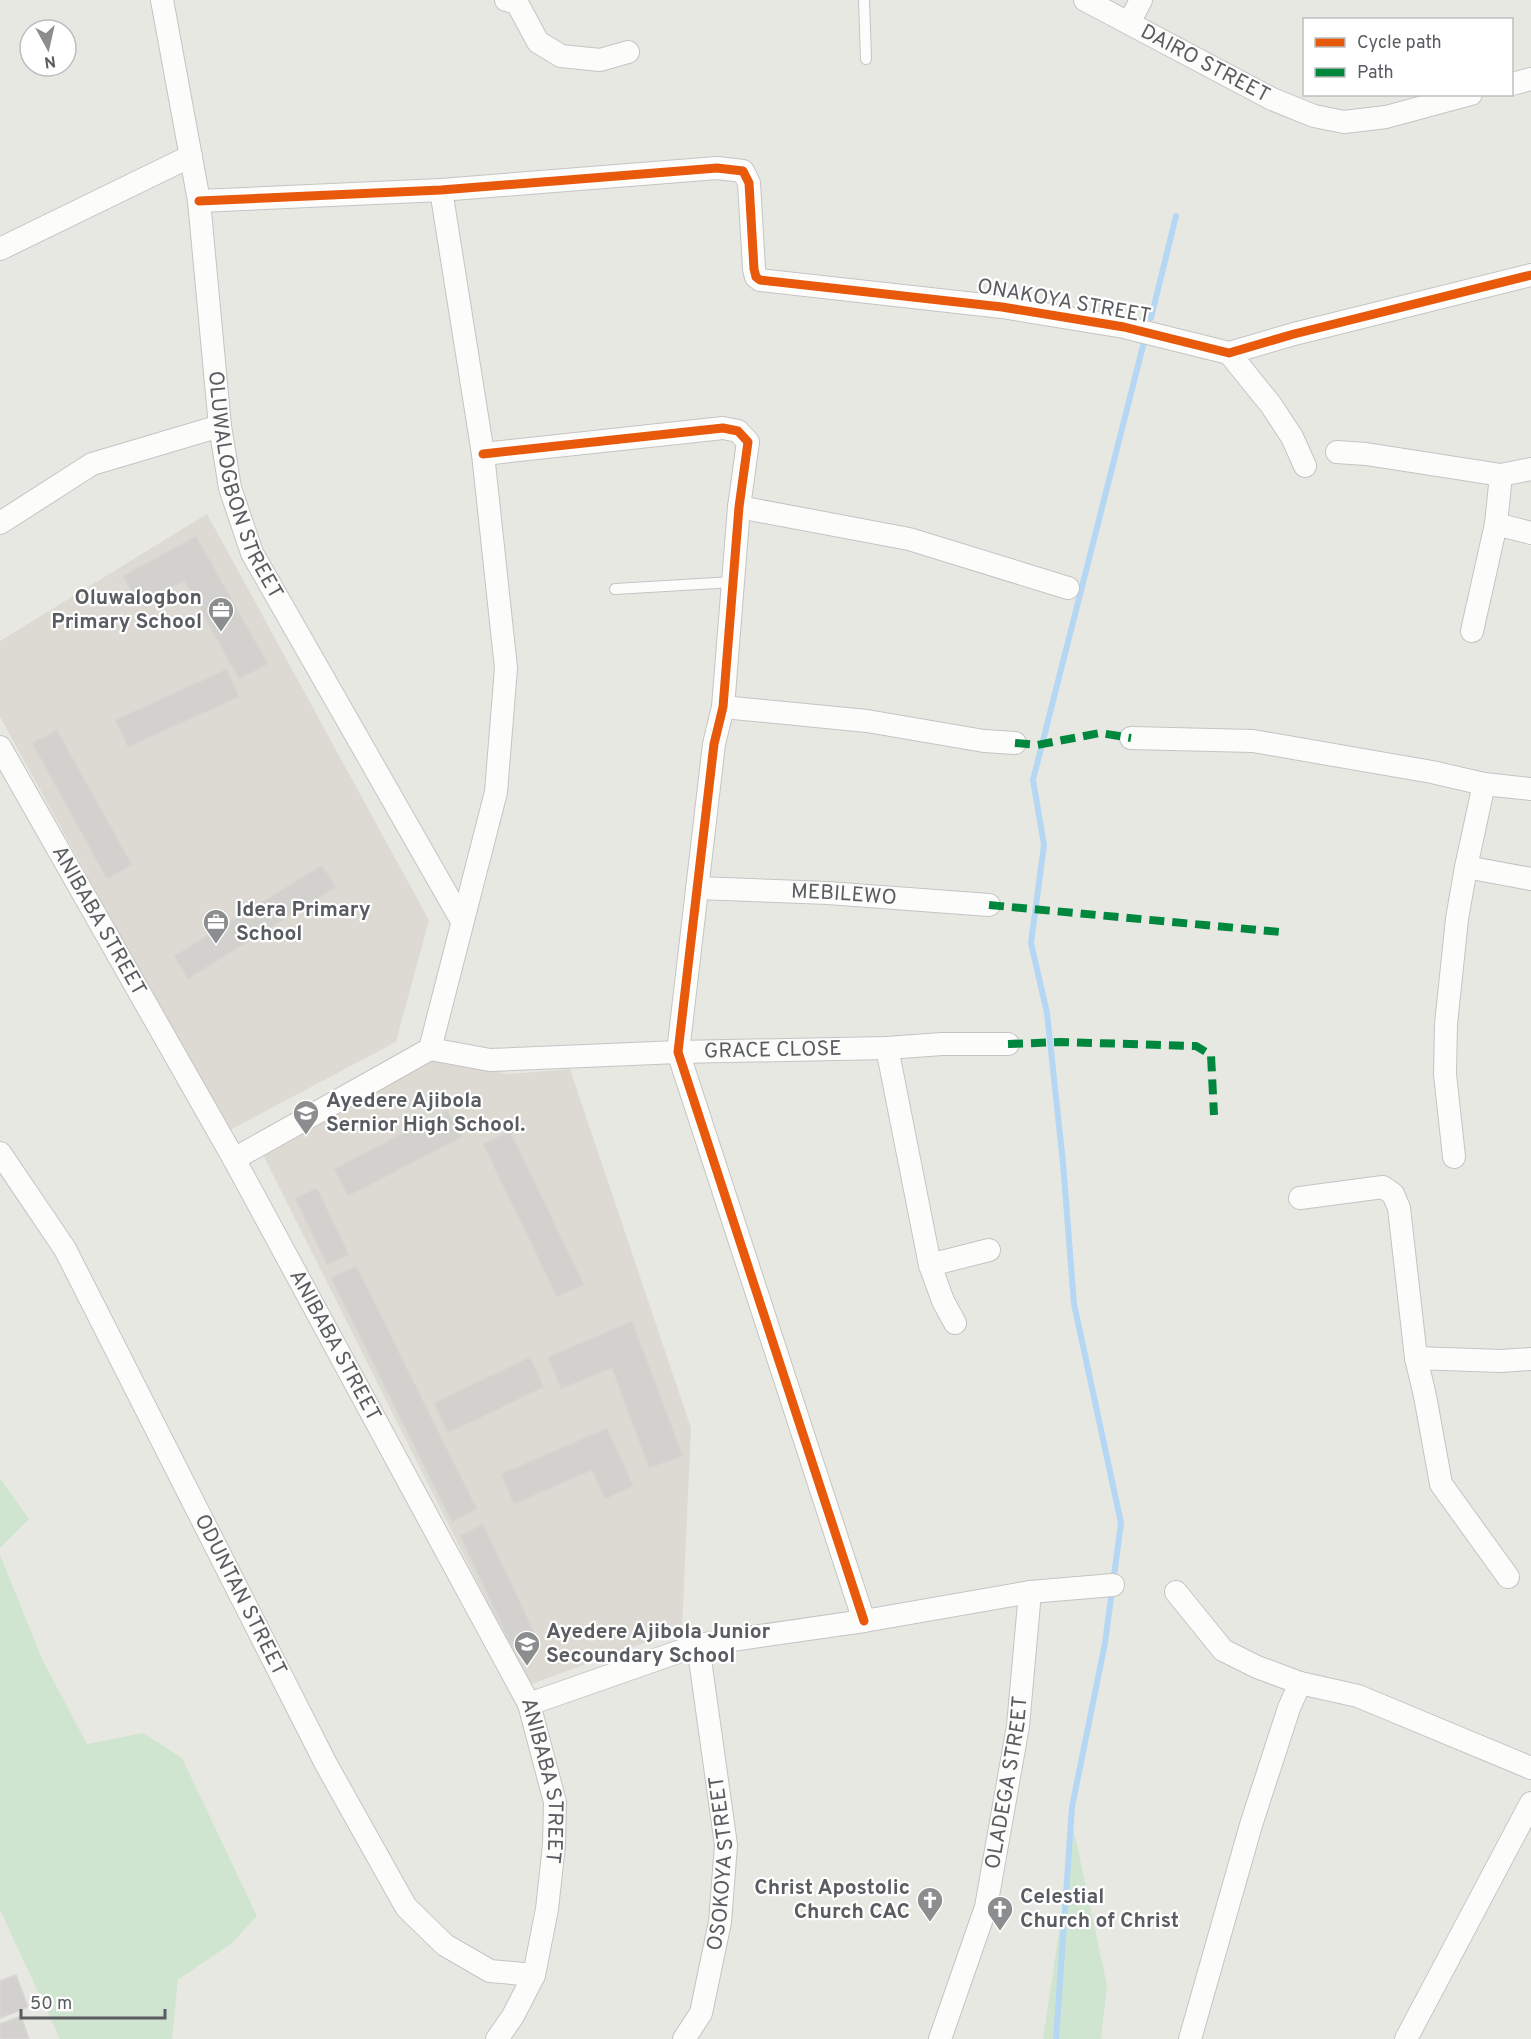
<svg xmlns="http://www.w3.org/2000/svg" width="1531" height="2039" viewBox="0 0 1531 2039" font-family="Overpass,sans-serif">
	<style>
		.education { fill: #dcdad2 }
		.green { fill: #d0e5cf }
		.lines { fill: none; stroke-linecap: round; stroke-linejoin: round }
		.stream { stroke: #b5d7f4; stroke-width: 6 }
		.building { fill: #d2d1ce; stroke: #d8d6d2; stroke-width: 1.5 }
		.lane-casing { stroke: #c4c4c4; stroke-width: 12 }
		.street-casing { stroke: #c4c4c4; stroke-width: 24 }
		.lane { stroke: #fcfcfb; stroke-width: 10 }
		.street { stroke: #fcfcfb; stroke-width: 22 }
		.quiet { stroke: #00873e; stroke-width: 8; stroke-dasharray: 15 8; stroke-linecap: butt }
		.cycleway-casing { stroke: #fff; stroke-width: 13 }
		.cycleway { stroke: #e8590c; stroke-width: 9 }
		.labels { text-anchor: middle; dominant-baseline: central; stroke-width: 4.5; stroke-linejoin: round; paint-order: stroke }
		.street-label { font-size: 21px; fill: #595c60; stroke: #fff }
		.poi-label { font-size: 21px; font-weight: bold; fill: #595c60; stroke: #fff; text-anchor: start }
	</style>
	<rect width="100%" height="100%" fill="#e8e8e3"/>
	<!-- education -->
	<path class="education" d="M207 514 429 920 396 1042 228 1131 0 717V641Z
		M435 1060 509 1074 570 1069 691 1428 682 1629 529 1685 262 1153Z"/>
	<!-- green -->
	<path class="green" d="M0 1478 29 1519 0 1548Z
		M0 1555 43 1661 87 1744 143 1733 182 1758 257 1916 232 1943 178 1980 172 2039H60L0 1910Z
		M1074 1831 1107 1985 1101 2039H1043Z"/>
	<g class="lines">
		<!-- stream -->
		<path class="stream" d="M1151 318 1176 216
			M1056 2039 1072 1807 1105 1643 1121 1523 1074 1304 1063 1163 1047 1013 1031 943 1044 845 1033 780 1145 338"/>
	</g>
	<!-- building -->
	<path class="building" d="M196 536 268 664 239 679 184 581 139 606 123 576Z
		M227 669 239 697 128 747 115 720Z
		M57 730 132 865 107 879 32 743Z
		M322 865 336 887 188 979 174 956Z
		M447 1110 462 1137 348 1196 334 1169Z
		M510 1131 584 1285 557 1297 483 1144Z
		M317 1188 349 1255 327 1265 295 1198Z
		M356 1266 477 1509 452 1522 331 1278Z
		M632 1321 683 1456 649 1468 612 1368 561 1389 548 1357Z
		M530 1357 544 1387 448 1433 434 1403Z
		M607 1428 633 1486 605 1499 592 1470 514 1504 501 1474Z
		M483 1524 536 1636 512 1647 460 1535Z
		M16 1975 28 2007 0 2018V1981Z
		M21 2016 29 2039H0V2024Z"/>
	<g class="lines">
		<!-- lane casing -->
		<g class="lane-casing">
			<path id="lane" d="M864 0 866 59
				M615 589 733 582"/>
		</g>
		<!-- street casing -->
		<g class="street-casing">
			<g id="street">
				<path id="s1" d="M162 0 199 201 220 426 230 488 252 553 462 921"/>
				<path d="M506 0 517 3 538 42 561 56 600 60 628 52"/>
				<path id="s2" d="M1085 0 1272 99 1314 116 1344 122 1386 117 1471 94"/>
				<path d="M1129 23 1141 0"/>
				<path d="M1512 84 1531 79"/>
				<path d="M199 201 441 190 717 168 743 171 749 183 754 269 756 277 760 280 1002 307 1124 327 1229 353 1294 334 1531 275"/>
				<path d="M0 249 191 156"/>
				<path d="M1229 353 1271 405 1292 437 1305 466"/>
				<path d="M1337 452 1366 454 1501 475 1531 469"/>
				<path d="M483 454 723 428 738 431 748 442 739 507 723 707 714 744 678 1052 864 1621"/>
				<path d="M1501 475 1496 524 1531 533"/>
				<path d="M739 507 909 539 1068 588"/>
				<path d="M0 523 92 464 220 426"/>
				<path d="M1472 631 1496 524"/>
				<path d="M723 707 867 721 984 741 1015 743"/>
				<path d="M1131 738 1253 741 1432 772 1484 784 1531 789"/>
				<path id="s3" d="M0 747 234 1159 529 1704 555 1802 554 1845 547 1909 534 1975 513 2016 497 2039"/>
				<path d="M1466 867 1531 879"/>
				<path id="s4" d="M697 888 828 893 989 905"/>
				<path d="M887 1048 930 1265 989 1250"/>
				<path id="s5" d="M430 1049 490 1060 678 1052 887 1048 942 1044H1008"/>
				<path id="s6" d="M0 1153 65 1249 326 1764 406 1907 445 1945 490 1971 534 1975"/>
				<path d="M1454 1157 1445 1074 1446 1024 1457 919 1466 867 1484 784"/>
				<path d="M234 1159 430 1049 496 792 506 668 483 454 441 190"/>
				<path d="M1300 1198 1383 1187 1393 1194 1399 1208 1416 1358"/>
				<path d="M930 1265 943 1301 955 1323"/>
				<path d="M1508 1577 1441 1484 1425 1396 1416 1358 1501 1361 1531 1359"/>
				<path d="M1176 1592 1223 1650 1257 1667 1300 1683"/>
				<path d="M529 1704 698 1645 864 1621 1030 1592 1113 1585"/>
				<path id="s7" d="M684 2039 701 2013 720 1922 726 1845 698 1645"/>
				<path id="s8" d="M940 2039 986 1907 1018 1726 1030 1592"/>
				<path d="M1190 2039 1251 1825 1289 1708 1300 1683 1358 1696 1531 1768"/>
				<path d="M1406 2039 1531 1803"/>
			</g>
		</g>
		<!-- lane -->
		<use href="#lane" class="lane"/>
		<!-- street -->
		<use href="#street" class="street"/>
		<!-- quiet -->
		<path class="quiet" d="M1015 743 1037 745 1100 733 1131 738
			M989 905 1280 932
			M1008 1044 1061 1042 1196 1046 1211 1055 1214 1115"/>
		<!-- cycleway casing -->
		<g class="cycleway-casing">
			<path id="cycleway" d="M199 201 441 190 717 168 743 171 749 183 754 269 756 277 760 280 1002 307 1124 327 1229 353 1294 334 1531 275
				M483 454 723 428 738 431 748 442 739 507 723 707 714 744 678 1052 864 1621"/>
		</g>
		<!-- cycleway -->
		<use href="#cycleway" class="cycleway"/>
	</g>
	<!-- icons -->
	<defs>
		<g id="office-pin" transform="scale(1.35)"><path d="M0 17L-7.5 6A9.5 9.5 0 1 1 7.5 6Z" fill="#8b8d8e" stroke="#fff"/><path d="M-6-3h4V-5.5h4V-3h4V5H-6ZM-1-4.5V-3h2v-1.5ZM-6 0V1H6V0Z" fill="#fff"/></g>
		<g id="school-pin" transform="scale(1.35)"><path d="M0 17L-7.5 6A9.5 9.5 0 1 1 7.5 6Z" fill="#8b8d8e" stroke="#fff"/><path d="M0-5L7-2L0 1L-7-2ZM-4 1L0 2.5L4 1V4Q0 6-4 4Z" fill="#fff"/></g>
		<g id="church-pin" transform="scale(1.35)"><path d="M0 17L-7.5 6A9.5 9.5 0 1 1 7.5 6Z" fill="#8b8d8e" stroke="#fff"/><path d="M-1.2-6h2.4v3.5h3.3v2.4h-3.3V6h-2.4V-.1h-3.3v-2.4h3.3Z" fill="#fff"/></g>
	</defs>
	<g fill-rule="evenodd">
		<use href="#office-pin" x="221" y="610"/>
		<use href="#office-pin" x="216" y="922"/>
		<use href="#school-pin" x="306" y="1113"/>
		<use href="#school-pin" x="527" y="1644"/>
		<use href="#church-pin" x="930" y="1900"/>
		<use href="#church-pin" x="1000" y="1909"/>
	</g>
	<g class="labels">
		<!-- street labels -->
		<g class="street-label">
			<text stroke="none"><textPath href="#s2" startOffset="136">DAIRO STREET</textPath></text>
			<text transform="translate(1064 302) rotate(10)">ONAKOYA STREET</text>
			<text stroke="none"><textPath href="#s1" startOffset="494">OLUWALOGBON STREET</textPath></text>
			<text stroke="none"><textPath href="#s4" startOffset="147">MEBILEWO</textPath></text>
			<text stroke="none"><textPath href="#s3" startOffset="200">ANIBABA STREET</textPath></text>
			<text stroke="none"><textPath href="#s5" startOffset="344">GRACE CLOSE</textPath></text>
			<text stroke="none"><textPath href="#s3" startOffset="686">ANIBABA STREET</textPath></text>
			<text stroke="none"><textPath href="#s6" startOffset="504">ODUNTAN STREET</textPath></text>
			<text stroke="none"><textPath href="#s3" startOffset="1172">ANIBABA STREET</textPath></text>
			<text stroke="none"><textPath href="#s8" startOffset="266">OLADEGA STREET</textPath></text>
			<text stroke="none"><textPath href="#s7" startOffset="183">OSOKOYA STREET</textPath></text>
		</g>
		<!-- poi labels -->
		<g class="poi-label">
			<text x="202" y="598" text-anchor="end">Oluwalogbon<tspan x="202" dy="24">Primary School</tspan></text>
			<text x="236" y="910">Idera Primary<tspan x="236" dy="24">School</tspan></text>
			<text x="326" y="1101">Ayedere Ajibola<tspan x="326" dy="24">Sernior High School.</tspan></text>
			<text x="546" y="1632">Ayedere Ajibola Junior<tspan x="546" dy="24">Secoundary School</tspan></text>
			<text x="910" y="1888" text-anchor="end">Christ Apostolic<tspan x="910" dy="24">Church CAC</tspan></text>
			<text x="1020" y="1897">Celestial<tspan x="1020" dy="24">Church of Christ</tspan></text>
		</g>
	</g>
	<!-- legend -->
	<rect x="1303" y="18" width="210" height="78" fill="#ffffff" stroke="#bdbebf" stroke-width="1.5"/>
	<rect x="1315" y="38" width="30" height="9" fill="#e8590c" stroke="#bdbebf" stroke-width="1.5"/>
	<text x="1357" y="48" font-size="18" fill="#595c60">Cycle path</text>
	<rect x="1315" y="68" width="30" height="9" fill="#00873e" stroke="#bdbebf" stroke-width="1.5"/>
	<text x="1357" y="78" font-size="18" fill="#595c60">Path</text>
	<!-- north arrow -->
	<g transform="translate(48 48) rotate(172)"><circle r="28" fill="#ffffff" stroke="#bdbebf" stroke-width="1.5"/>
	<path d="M0-4.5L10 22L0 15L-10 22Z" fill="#8b8d8e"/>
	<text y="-9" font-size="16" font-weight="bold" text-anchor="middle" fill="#595c60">N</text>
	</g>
	<!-- scale -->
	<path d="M21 2009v9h144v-9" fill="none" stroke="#595c60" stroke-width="3"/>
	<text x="30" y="2009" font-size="18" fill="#595c60" stroke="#ffffff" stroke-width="4.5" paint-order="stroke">50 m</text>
</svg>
